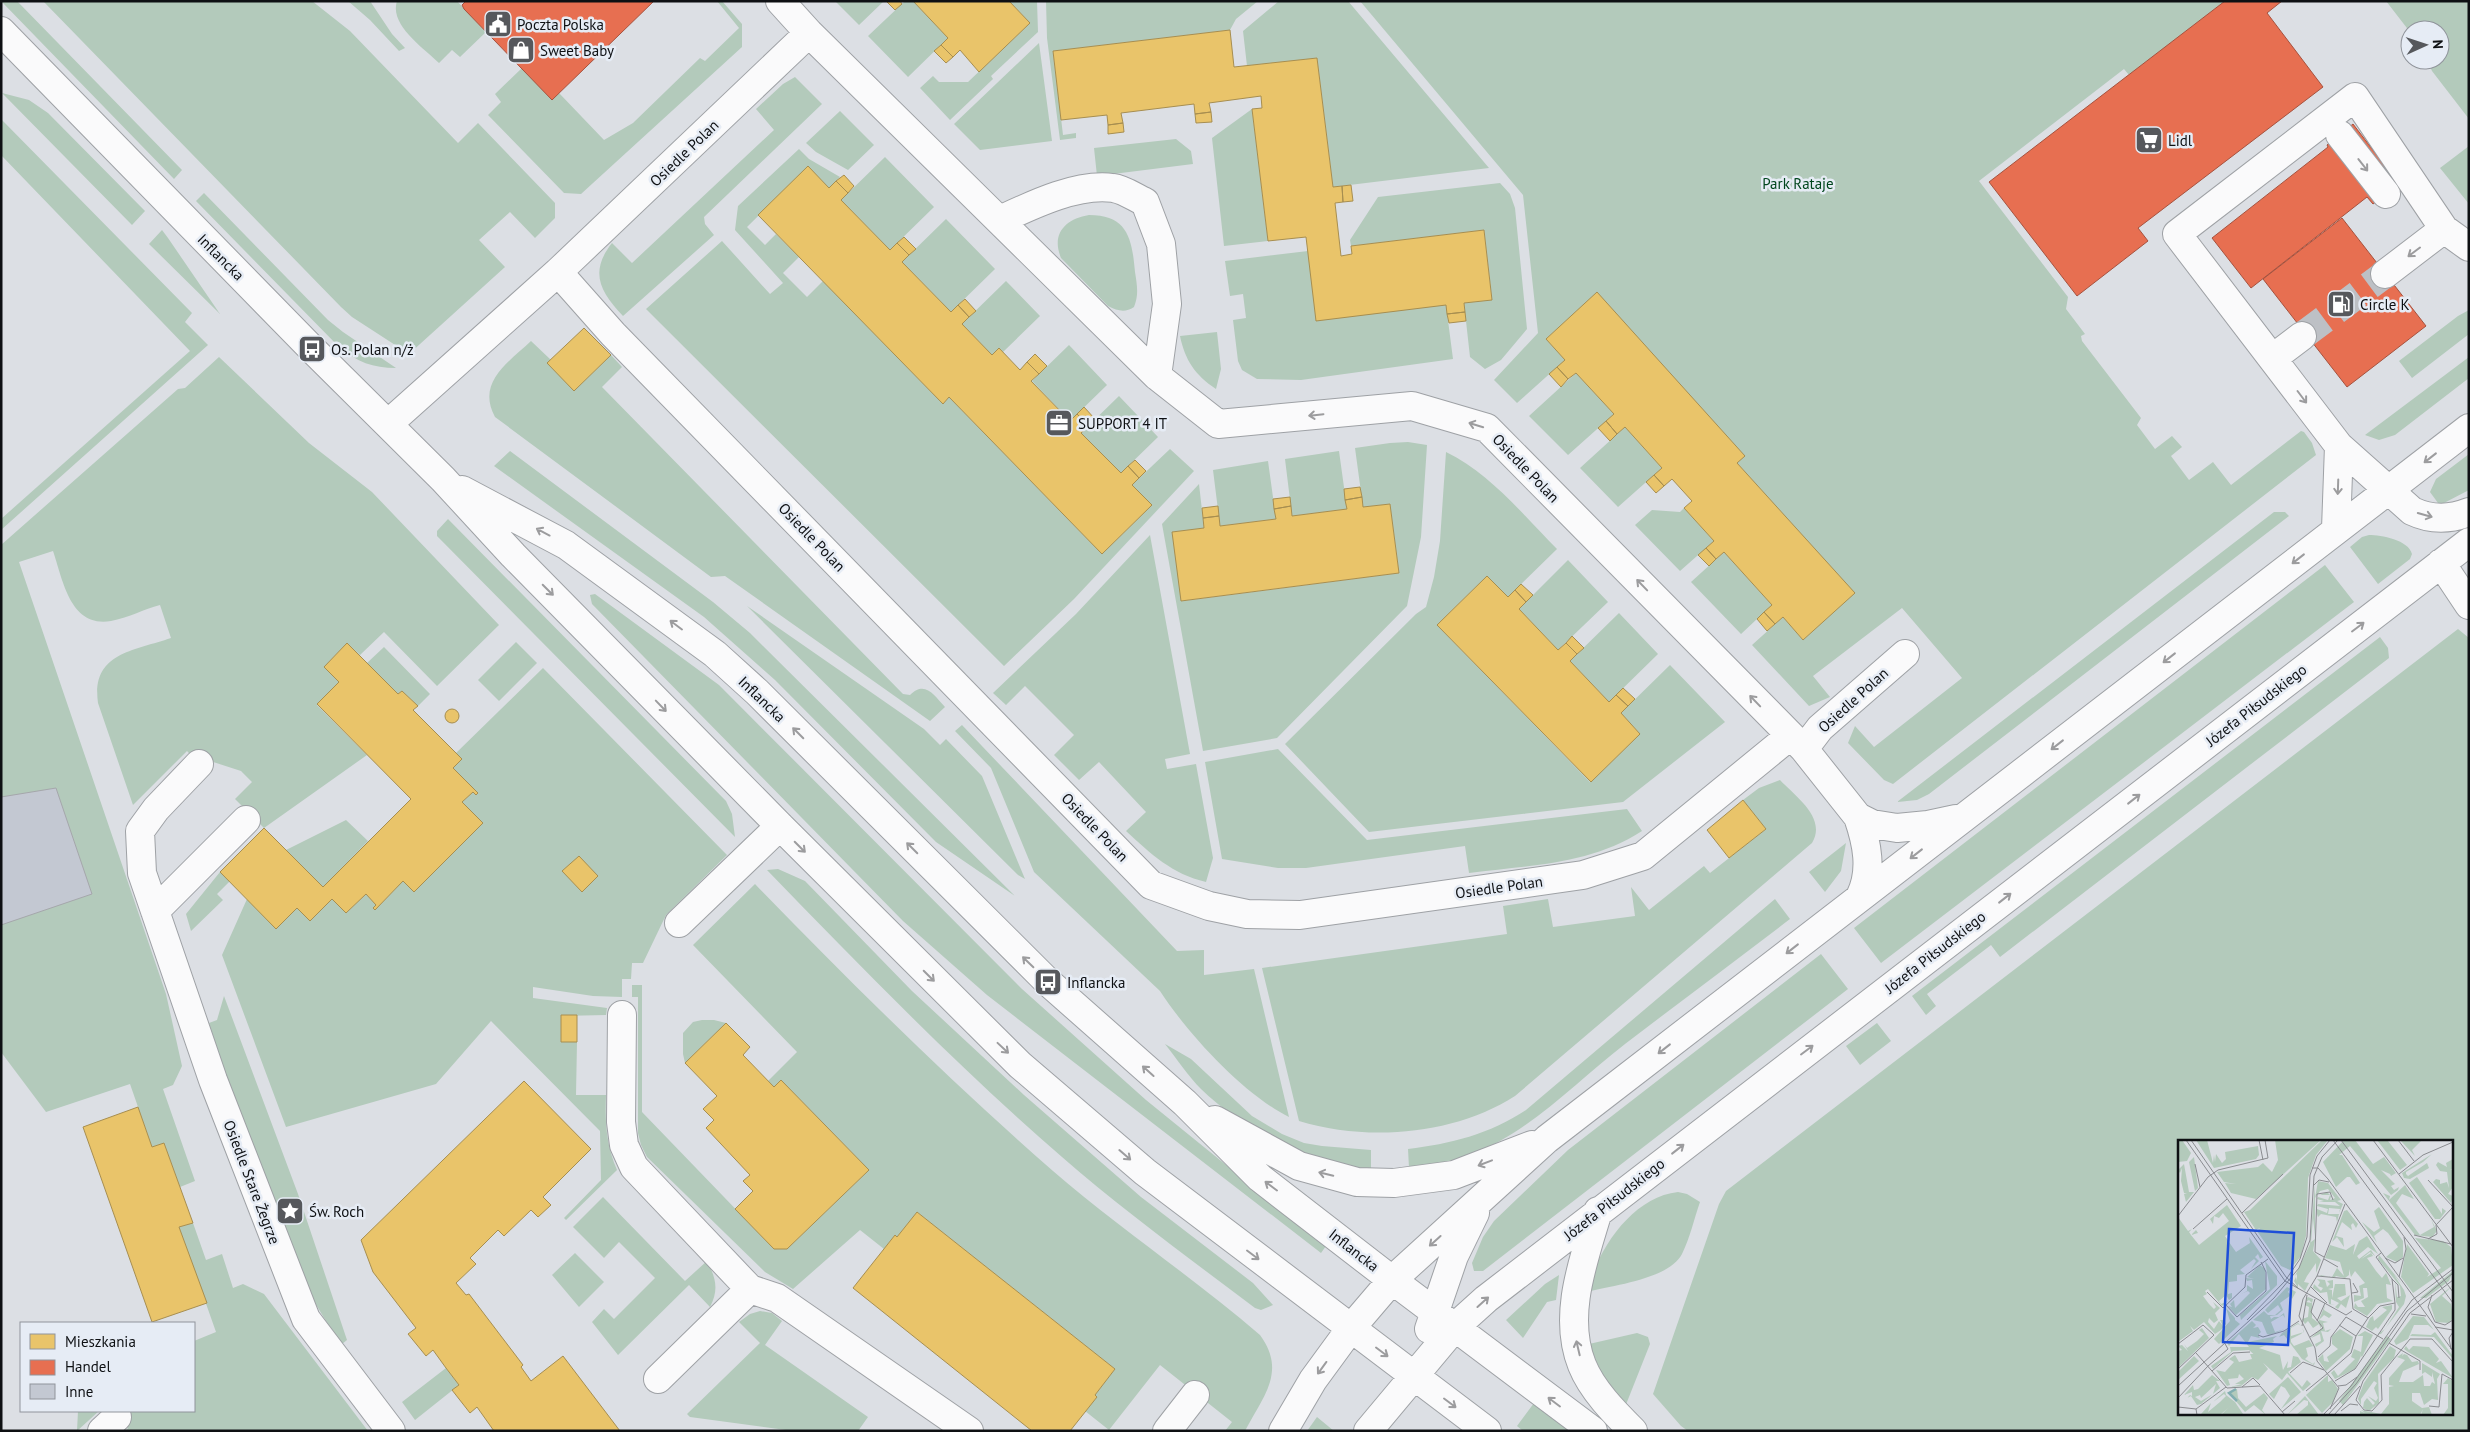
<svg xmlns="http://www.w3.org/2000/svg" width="2470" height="1432" viewBox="0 0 2470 1432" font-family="'PT Sans',sans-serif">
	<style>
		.green { fill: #b3cabb; fill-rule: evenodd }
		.homes { fill: #e9c46a; stroke: #a78e50 }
		.shops { fill: #e76f51; stroke: #a6523e }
		.building { fill: #c3c8d2; stroke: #a5a7ab }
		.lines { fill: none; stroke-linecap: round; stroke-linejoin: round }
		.minor-tunnel { stroke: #bdc0c5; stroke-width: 28; stroke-dasharray: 28 14; stroke-linecap: butt }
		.minor-casing { stroke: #9ea1a5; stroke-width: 30 }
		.minor { stroke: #fafafb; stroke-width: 28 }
		.oneway { stroke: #9c9c9e }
		.labels { text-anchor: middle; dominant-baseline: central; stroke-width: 5; stroke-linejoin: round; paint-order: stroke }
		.poi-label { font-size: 15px; fill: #0e1013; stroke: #e6ecf5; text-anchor: start }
		.street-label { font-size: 15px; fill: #0e1013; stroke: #e6ecf5 }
		.park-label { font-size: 15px; fill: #00461d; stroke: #e6ecf5 }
		.inset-river { fill: none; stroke: #82aeb1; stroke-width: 2.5 }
		.inset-road { fill: none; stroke: #8a8c90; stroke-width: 1 }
		.view { fill: #1d4ed8; fill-opacity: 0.15; stroke: #1d4ed8; stroke-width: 2.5 }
		.inset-edge { fill: none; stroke: #0e1013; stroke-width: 2.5 }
	</style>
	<rect width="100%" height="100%" fill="#dcdfe4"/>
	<!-- green -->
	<path class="green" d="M1 1H17L182 170 174 179Z
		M43 1H312L350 31 458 143 478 123 555 203V218L535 238 510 212 479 240 505 267 409 354 352 317 341 307Z
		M348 1H370L392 34 405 48 399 51 370 20Z
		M397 1H457L486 32 460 57 452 50 439 63C424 48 389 25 397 1Z
		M717 1H722L742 24V47L581 194 564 193 488 115 501 102 495 94 522 68 552 99 559 93 604 140 633 123 700 58 705 61 739 28Z
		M835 1H884L859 25Z
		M905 1H913L948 38 908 77 868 36Z
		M1009 1H1037L1038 32 991 76 993 79 950 120 920 88 933 76 939 82H968L1030 23Z
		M1046 1H1258L1236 19 1230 30 1053 51 1063 135 1076 133V138L1060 140 1047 38Z
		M1279 1H1348L1489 168 1333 187 1317 58 1247 66 1243 31Z
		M1360 1H2225L2129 75 2124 69 1979 181 2068 297 2066 309 2085 334 2081 336 2082 341 2141 418 2137 425 2155 449 2172 436 2182 447 2171 456 2189 480 2213 462 2231 485 2301 431 2304 432 2312 443 2316 455 1893 784 1884 780 1848 743 1855 726 1874 747 1962 678 1902 608 1813 676 1830 697 1809 706 1752 645 1783 617 1803 640 1854 593 1737 463 1744 455 1597 293 1546 339 1565 360 1517 403 1494 380 1538 333 1523 195Z
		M2386 1H2469V119L2432 71 2427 60H2440V30H2410V32Z
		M1039 43 1052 141 980 150 954 124Z
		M795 77 822 104 704 217 705 224 714 235 623 316C600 292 589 272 612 243L632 263 774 130 756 109 783 84Z
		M2 93 29 100 48 113 145 211 132 225Z
		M1252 109 1268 241 1224 246 1212 138Z
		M840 111 874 145 848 170 816 152 806 143Z
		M1 119 192 313 185 322 208 345 1 530V519L190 351 1 155Z
		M1176 139 1191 151 1193 164 1097 176 1094 148Z
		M2469 146V204L2440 168Z
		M799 149 809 159 840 177 829 188 808 167 747 227 765 245 776 234 799 257 783 273 807 297 823 281 943 404 949 397 1102 554 1152 505 1132 485 1170 449 1194 471 1074 599 1004 666 646 309 722 241 770 294 783 283 735 230 738 206Z
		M885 157 934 207 890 250 841 200Z
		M1500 183 1510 194 1515 208 1527 329 1501 360 1485 369 1470 357 1464 303 1492 299 1484 230 1351 246 1350 240 1378 197Z
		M204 193 328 320 343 332 396 368C373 368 357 362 339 347L196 201Z
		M1089 215C1128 215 1132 239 1135 272 1137 285 1139 295 1134 307 1125 313 1118 311 1108 306L1061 258C1051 234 1065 219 1089 215Z
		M946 219 995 269 951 312 902 262Z
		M162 230 168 238 220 314 149 244Z
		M1308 251 1446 305 1453 359 1301 380 1257 379 1242 370 1238 361 1233 320 1246 318 1243 294 1230 296 1225 261Z
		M1006 281 1040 316 1003 352 999 348 992 355 962 324Z
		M2469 310V334L2412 378 2399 361 2458 316Z
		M1217 332 1221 369 1216 389C1195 375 1185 360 1180 336Z
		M531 341 551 360 574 391 611 355 622 367 602 387 903 694 910 695C925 680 934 695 945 707L930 721 725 576 711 577 495 417C476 382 509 362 531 341Z
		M1069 345 1107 385 1070 421 1032 381Z
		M219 357 309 443 372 492 499 625 437 686 384 632 360 655 347 643 324 667 339 682 317 705 367 755 264 828 235 799 252 782 241 771 204 759 199 764 187 751 133 805 98 703C91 653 133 651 171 638L160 605C144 609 128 618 111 621 70 628 63 580 53 551L19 562 166 994 182 1066 173 1085 163 1089 195 1181 180 1187 164 1143 152 1147 130 1084 46 1112 1 1052V545L178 389 185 388Z
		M2469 357V378L2395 435 2379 440 2365 435Z
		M1576 373 1614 414 1568 455 1529 416Z
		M1119 396 1158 437 1121 473 1081 433Z
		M1625 427 1662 468 1618 507 1580 468Z
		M1408 442 1427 445 1421 537 1407 606 1277 738 1203 751 1162 524 1199 484 1204 528 1173 532 1182 601 1399 573 1390 504 1363 507 1355 448 1390 443Z
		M510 451 713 602 750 633 1015 896 936 842 775 680 704 617 494 466Z
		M1339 451 1347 509 1292 516 1285 459Z
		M1446 452C1491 474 1522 514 1557 549L1508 597 1487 576 1437 625 1590 782 1640 734 1621 713 1670 665 1725 722 1623 802 1369 832 1285 744 1416 614 1426 607 1434 577 1440 541Z
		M2469 454V490L2444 503H2438L2430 492 2436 479Z
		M1268 461 1276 519 1220 526 1213 470Z
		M1684 508 1714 541 1680 571 1635 525 1652 510 1680 512Z
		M2274 512H2285L2289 516 1929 794 1917 800 1897 802Z
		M448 519 726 801 732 814 735 837 437 536V531Z
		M1150 535 1190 754 1165 759 1167 769 1196 764 1213 858 1206 882C1172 874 1151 854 1126 831L1146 812 1099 762 1079 780 1054 755 1074 735 1025 686 1006 705 993 693 1076 614Z
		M2369 535C2381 535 2409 540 2412 554L2410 559 2378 584 2350 547 2362 537Z
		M1724 552 1772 605 1741 634 1691 582Z
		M1568 560 1608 602 1558 650 1519 609Z
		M2325 565 2354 602 1881 963 1854 928Z
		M595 594 719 685 1022 989 1146 1100 1326 1246 1321 1253 987 995 903 921 592 604 590 595Z
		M747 606 924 729 940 745 946 739 982 776 1025 879 1018 875Z
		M1619 613 1658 654 1609 702 1570 661Z
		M2458 629 2469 638V1431H1688L1681 1426 1653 1394 1719 1204 1726 1191ZM2179 1141H2451V1413H2179Z
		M2380 637 2388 648 2389 658 2000 957 1991 945 1927 994 1936 1006 1926 1015 1912 996Z
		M516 642 537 663 499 701 478 680Z
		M384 647 430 694 418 706 402 691 398 694 367 663Z
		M543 668 727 855 666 915 643 963H632L631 979H622V997L593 996 533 987V998L607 1008 606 1015 561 1016V1041L577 1042 576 1095H606C605 1123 606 1144 617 1170L566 1220 564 1218 601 1180 600 1131 491 1021 436 1084 286 1127 222 955 247 899 276 929 297 908 310 921 332 899 346 913 366 894 376 905 373 908 376 909 403 881 414 891 462 802 473 792 478 793 453 768 462 759 456 753Z
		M962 725 1177 951 1204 950V975L1254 969 1289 1117C1243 1094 1188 1034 1160 991L1034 872 991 768 955 731Z
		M1278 749 1367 840 1627 809 1642 831C1589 865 1530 865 1469 873L1465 846 1306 868H1278L1222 859 1205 762Z
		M1780 780C1796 797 1827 818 1812 843L1515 1096C1454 1135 1368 1142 1299 1121L1262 968 1507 934 1503 906 1548 899 1553 927 1635 916 1631 887 1649 910 1704 866 1710 873 1766 829 1743 800 1759 788Z
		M346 820 368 841 323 887 286 850Z
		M1846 843 1841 871 1825 892 1809 872Z
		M778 869 805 881 912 991 1024 1095 1141 1197 1253 1283 1273 1305 1261 1310 1255 1308C1190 1259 1123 1210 1062 1157 958 1067 862 968 767 870Z
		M220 872 230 881 217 894 223 900 191 931 186 914Z
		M755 884C851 983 949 1080 1053 1171 1120 1229 1194 1278 1260 1335 1287 1372 1263 1396 1245 1431H1225L1232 1422 1160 1365 1109 1430 1085 1411 1097 1397 1095 1395 1115 1369 917 1212 897 1237 895 1235 884 1249 860 1230 793 1289 765 1272 647 1157 641 1145 638 1133V997H632V985H642V1112L774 1249H787L869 1170 781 1080 774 1087 768 1081 797 1052 693 945Z
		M1775 899 1790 919C1735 961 1680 1002 1625 1044 1577 1081 1532 1130 1475 1153 1454 1161 1431 1165 1409 1168L1408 1149C1450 1144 1490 1134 1526 1110Z
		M1821 954 1848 989 1483 1271H1474L1472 1263 1483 1237 1494 1221 1568 1150Z
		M224 996 298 1194 347 1340 342 1344C275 1254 244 1129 209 1023L217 1020Z
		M702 1020H714L726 1023 685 1063 683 1054V1033L693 1022Z
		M1877 1023 1891 1041 1860 1065 1846 1046Z
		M1165 1044 1191 1059 1252 1116 1282 1134 1304 1143 1322 1146 1371 1150V1169C1311 1165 1243 1130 1201 1089 1188 1076 1177 1059 1165 1044Z
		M1678 1192 1687 1194 1700 1202C1694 1219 1690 1238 1682 1254 1669 1279 1614 1285 1587 1292 1597 1250 1632 1197 1678 1192Z
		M603 1197 685 1281 707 1261C716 1278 719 1290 710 1307L689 1285 618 1355 592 1322 604 1309 614 1319 655 1278 619 1242 604 1258 573 1227Z
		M193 1223 206 1260 222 1254 233 1288 243 1284 264 1294 368 1431H125L128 1428 112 1411H194V1341L216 1332 179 1227Z
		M575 1253 604 1282 579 1307 552 1275Z
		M1559 1275 1556 1300 1547 1302 1523 1338 1506 1320 1545 1284Z
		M760 1311 772 1313 782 1321 765 1345 868 1417 858 1431H793L690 1417 687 1414 760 1343 739 1322 750 1314Z
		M1637 1333 1648 1337 1650 1344 1625 1407 1603 1377 1589 1344Z
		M446 1368 459 1385 415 1420 402 1402Z
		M1534 1403 1570 1431H1523L1517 1426Z
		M78 1411H99L77 1431Z
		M1317 1417 1334 1431H1307Z"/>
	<!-- homes -->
	<path class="homes" d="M886 1H900L902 4 895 10Z
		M913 1H1009L1030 23 979 72 960 50 953 57 941 45 948 38Z
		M1230 30 1234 67 1317 58 1333 187 1342 186 1343 202 1335 203 1341 256 1352 254 1351 246 1484 230 1492 300 1464 303 1465 312 1447 314 1446 305 1316 321 1306 237 1268 241 1252 109 1262 108 1261 96 1209 103 1211 112 1195 114 1194 104 1121 113 1123 123 1108 125 1107 115 1061 120 1053 51Z
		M941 45 953 57 946 63 934 51Z
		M1211 112 1212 122 1196 123 1195 114Z
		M1123 123 1124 132 1108 134V125Z
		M808 166 829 188 836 181 848 193 841 200 890 250 897 243 909 255 902 262 951 312 958 305 969 317 962 324 992 355 999 348 1020 370 1027 362 1039 374 1031 381 1070 421 1077 414 1089 426 1081 433 1121 473 1128 466 1139 478 1132 485 1152 505 1102 554 949 397 943 404 758 215Z
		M844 175 854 186 848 193 836 181Z
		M1351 185 1353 201 1343 202 1342 186Z
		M904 237 916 249 909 255 897 243Z
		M1597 292 1745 456 1737 463 1855 593 1803 640 1783 617 1775 624 1764 612 1772 605 1724 552 1716 559 1706 548 1714 541 1684 508 1692 501 1672 479 1664 486 1654 475 1662 468 1625 427 1617 434 1606 421 1614 414 1576 373 1568 379 1557 367 1565 360 1546 339Z
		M965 299 976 311 969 317 958 305Z
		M1465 312 1466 321 1449 323 1447 314Z
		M584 328 611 355 574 391 547 363Z
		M1035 354 1047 366 1039 374 1027 362Z
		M1557 367 1568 379 1561 387 1549 374Z
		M1084 407 1095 419 1089 426 1077 414Z
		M1606 421 1617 434 1610 441 1598 428Z
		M1135 460 1146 471 1139 478 1128 466Z
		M1654 475 1664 486 1656 493 1646 482Z
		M1360 487 1362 497 1345 500 1344 489Z
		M1290 497 1291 506 1274 509 1273 499Z
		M1362 497 1363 507 1390 504 1399 573 1181 601 1172 532 1204 528 1203 518 1219 516 1220 526 1276 519 1274 509 1291 506 1292 516 1347 509 1345 500Z
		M1218 506 1219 516 1203 518 1202 508Z
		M1706 548 1716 559 1709 566 1698 555Z
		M1487 576 1508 597 1515 590 1526 602 1519 609 1558 650 1566 643 1577 654 1570 661 1609 702 1616 695 1628 706 1621 713 1640 734 1591 782 1437 625Z
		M1521 584 1533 595 1526 602 1515 590Z
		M1764 612 1775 624 1767 631 1757 619Z
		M1572 636 1584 648 1577 654 1566 643Z
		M347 643 398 694 402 691 418 706 413 710 462 759 453 768 478 793 476 795 473 792 462 802 483 823 414 892 403 881 375 910 373 908 376 905 366 894 346 913 332 899 310 921 297 908 276 929 220 872 264 828 323 887 411 799 317 704 339 682 324 667Z
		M1623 688 1635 699 1628 706 1616 695Z
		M445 716a7 7 0 1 1 14 0a7 7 0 1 1-14 0Z
		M1743 800 1766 829 1729 858 1707 830Z
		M579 856 598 876 582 892 562 871Z
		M561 1015H577V1042H561Z
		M726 1023 750 1047 743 1055 774 1087 781 1080 869 1170 787 1249H774L735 1209 753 1191 743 1181 750 1175 706 1128 714 1120 703 1109 717 1096 685 1063Z
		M524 1081 591 1149 543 1197 551 1205 538 1217 531 1210 504 1236 498 1230 470 1258 476 1264 456 1283 466 1295 469 1294 523 1365 521 1367 531 1381 563 1356 620 1431H494L477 1407 470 1413 452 1390 459 1385 446 1368 433 1350 426 1356 408 1334 416 1328 373 1272 361 1240Z
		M138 1107 152 1147 164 1143 193 1223 179 1227 207 1303 152 1322 83 1127Z
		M917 1212 1115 1369 1095 1395 1097 1397 1070 1431H1032L853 1288 895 1235 897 1237Z"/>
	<!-- shops -->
	<path class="shops" d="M466 1H654L552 100 464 9 462 5Z
		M2225 1H2282L2267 13 2323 87 2138 228 2148 241 2077 296 1989 182Z
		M2353 124 2399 184 2373 204 2367 197 2251 288 2212 238 2328 147 2327 145Z
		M2342 218 2426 326 2347 387 2263 279Z"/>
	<!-- building -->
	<path class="building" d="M56 788 92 894 1 925V797Z"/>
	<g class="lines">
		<!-- minor-tunnel -->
		<path class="minor-tunnel" d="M2302 336 2385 274"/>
		<!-- minor casing -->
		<g class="minor-casing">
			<path id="minor" d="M780 1 809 33 1157 376 1218 424 1412 406 1487 428 1804 749 1858 817 1872 824 1897 828 1928 825 1956 819
				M1 31 312 349 443 479 513 555 780 826 1020 1065 1145 1172 1487 1431
				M809 33 558 272 613 334 1151 885 1209 906 1247 914 1300 915 1583 875 1643 856 1790 736
				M2340 135 2386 194
				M1000 220C1032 205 1077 183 1113 188 1123 189 1136 198 1145 202L1161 244 1167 304 1157 376
				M2469 247 2444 229 2355 97 2177 234 2339 446 2412 511C2431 520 2449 520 2469 512
				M2385 274 2444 229
				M2273 358 2302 336
				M388 424 558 272
				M462 490 566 545 715 654 757 692 1048 982 1185 1103 1260 1178 1392 1280 1593 1431
				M2336 529 2339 446
				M2441 563 2469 605
				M1804 749 1820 728 1905 654
				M199 764 156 809 140 831 142 873 213 1080 306 1319 391 1431
				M1858 817C1867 843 1873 871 1860 897
				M155 911 246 820
				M679 923 780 826
				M622 1015 621 1122 624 1145 634 1167 750 1289 777 1298 969 1431
				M1215 1120 1299 1166 1357 1182 1394 1183 1454 1175 1532 1145
				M1598 1211C1584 1259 1562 1315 1582 1365 1592 1390 1614 1412 1633 1431
				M1429 1329 1454 1256 1475 1213
				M658 1379 750 1289
				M102 1431 117 1417
				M1167 1431 1195 1395
				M1283 1431 1313 1380 1351 1328 1392 1280 1547 1139 2469 428
				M1368 1431 1455 1327 1486 1299 2469 542"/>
		</g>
		<!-- minor -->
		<use href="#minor" class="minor"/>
	</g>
	<!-- one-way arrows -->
	<defs><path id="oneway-shaft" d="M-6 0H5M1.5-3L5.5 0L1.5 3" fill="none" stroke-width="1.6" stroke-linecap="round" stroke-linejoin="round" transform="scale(1.25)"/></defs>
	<g class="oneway">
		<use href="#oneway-shaft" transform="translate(2363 165) rotate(52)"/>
		<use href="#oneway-shaft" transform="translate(2414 252) rotate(143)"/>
		<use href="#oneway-shaft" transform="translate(2302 397) rotate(53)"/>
		<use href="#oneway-shaft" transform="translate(1316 415) rotate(174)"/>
		<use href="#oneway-shaft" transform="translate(1476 425) rotate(-163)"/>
		<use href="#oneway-shaft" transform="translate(2430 458) rotate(142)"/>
		<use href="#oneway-shaft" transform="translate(2338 487) rotate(92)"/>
		<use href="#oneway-shaft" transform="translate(2425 515) rotate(16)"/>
		<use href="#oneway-shaft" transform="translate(543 532) rotate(-152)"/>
		<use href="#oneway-shaft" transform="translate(2298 559) rotate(142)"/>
		<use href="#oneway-shaft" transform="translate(1642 585) rotate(-134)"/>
		<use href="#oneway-shaft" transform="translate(548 590) rotate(45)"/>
		<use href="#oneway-shaft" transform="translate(676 625) rotate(-143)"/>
		<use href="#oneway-shaft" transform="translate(2358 627) rotate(-37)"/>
		<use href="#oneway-shaft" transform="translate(2169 658) rotate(142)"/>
		<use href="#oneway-shaft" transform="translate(1755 701) rotate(-134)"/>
		<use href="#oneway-shaft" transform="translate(661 706) rotate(46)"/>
		<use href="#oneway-shaft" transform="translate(798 733) rotate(-135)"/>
		<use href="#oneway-shaft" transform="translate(2057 745) rotate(142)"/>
		<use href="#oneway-shaft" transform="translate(2134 799) rotate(-38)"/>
		<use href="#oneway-shaft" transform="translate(800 847) rotate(45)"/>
		<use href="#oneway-shaft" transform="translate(912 848) rotate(-135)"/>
		<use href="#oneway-shaft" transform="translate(1916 854) rotate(142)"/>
		<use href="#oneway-shaft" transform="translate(2005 898) rotate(-38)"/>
		<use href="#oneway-shaft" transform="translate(1792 949) rotate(142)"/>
		<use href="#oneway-shaft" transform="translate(1028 962) rotate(-136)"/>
		<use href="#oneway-shaft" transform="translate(929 976) rotate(45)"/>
		<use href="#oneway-shaft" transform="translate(1003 1048) rotate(43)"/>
		<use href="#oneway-shaft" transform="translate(1664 1049) rotate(142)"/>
		<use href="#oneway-shaft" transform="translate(1807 1050) rotate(-37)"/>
		<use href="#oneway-shaft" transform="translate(1148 1071) rotate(-138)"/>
		<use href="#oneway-shaft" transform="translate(1678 1149) rotate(-38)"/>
		<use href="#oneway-shaft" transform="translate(1125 1155) rotate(41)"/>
		<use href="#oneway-shaft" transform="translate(1485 1163) rotate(159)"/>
		<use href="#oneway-shaft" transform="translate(1326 1174) rotate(-166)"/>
		<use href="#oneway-shaft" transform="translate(1271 1186) rotate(-143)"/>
		<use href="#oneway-shaft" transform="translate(1435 1241) rotate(138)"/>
		<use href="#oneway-shaft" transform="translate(1253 1255) rotate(37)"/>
		<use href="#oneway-shaft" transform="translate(1483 1302) rotate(-42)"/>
		<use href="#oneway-shaft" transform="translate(1578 1348) rotate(-103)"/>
		<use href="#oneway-shaft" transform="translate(1382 1352) rotate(37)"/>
		<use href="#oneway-shaft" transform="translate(1322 1368) rotate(126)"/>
		<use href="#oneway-shaft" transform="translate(1554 1402) rotate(-143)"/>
		<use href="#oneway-shaft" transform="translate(1450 1403) rotate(37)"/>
	</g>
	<!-- icons -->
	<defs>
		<g id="civic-square" transform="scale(1.4375)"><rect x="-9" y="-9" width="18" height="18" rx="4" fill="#56585c" stroke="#e6ecf5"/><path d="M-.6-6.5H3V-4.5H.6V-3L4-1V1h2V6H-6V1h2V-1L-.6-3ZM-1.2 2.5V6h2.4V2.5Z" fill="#fff"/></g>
		<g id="shop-square" transform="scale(1.4375)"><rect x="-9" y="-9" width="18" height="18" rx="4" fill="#56585c" stroke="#e6ecf5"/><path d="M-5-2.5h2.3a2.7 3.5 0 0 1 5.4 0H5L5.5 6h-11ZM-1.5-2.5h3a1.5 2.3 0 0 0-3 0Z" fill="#fff"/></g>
		<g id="supermarket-square" transform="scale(1.4375)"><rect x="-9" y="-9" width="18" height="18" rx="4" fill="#56585c" stroke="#e6ecf5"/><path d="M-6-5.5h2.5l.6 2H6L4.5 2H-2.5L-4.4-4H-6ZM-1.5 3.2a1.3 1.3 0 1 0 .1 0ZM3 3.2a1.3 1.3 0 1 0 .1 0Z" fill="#fff"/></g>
		<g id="fuel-square" transform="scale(1.4375)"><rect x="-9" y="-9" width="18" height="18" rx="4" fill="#56585c" stroke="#e6ecf5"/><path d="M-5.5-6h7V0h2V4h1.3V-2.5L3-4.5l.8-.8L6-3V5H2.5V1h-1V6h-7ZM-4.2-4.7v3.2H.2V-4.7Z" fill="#fff"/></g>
		<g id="bus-square" transform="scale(1.4375)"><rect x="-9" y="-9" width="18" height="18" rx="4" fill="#56585c" stroke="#e6ecf5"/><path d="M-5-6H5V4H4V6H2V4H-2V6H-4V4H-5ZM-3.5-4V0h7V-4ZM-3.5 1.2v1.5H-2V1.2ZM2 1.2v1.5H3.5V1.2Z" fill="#fff"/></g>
		<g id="office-square" transform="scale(1.4375)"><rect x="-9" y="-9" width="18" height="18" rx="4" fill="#56585c" stroke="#e6ecf5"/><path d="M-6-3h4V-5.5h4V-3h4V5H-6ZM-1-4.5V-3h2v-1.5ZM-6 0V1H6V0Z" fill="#fff"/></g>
		<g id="sight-square" transform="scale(1.4375)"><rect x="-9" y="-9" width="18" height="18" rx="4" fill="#56585c" stroke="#e6ecf5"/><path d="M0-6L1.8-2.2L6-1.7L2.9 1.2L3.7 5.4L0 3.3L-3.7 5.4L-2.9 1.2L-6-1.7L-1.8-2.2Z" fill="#fff"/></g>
	</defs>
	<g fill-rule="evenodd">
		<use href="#civic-square" x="498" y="24"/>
		<use href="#shop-square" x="521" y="50"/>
		<use href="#supermarket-square" x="2149" y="140"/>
		<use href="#fuel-square" x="2341" y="304"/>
		<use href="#bus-square" x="312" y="349"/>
		<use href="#office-square" x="1059" y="423"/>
		<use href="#bus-square" x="1048" y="982"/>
		<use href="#sight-square" x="290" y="1211"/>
	</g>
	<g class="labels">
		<!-- poi labels -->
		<g class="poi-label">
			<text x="517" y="24">Poczta Polska</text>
			<text x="540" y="50">Sweet Baby</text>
			<text x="2168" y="140">Lidl</text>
			<text x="2360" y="304">Circle K</text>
			<text x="331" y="349">Os. Polan n/ż</text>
			<text x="1078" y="423">SUPPORT 4 IT</text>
			<text x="1067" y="982">Inflancka</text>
			<text x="309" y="1211">Św. Roch</text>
		</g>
		<!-- street labels -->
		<g class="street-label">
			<text transform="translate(684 153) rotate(-44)">Osiedle Polan</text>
			<text transform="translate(221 257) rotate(45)">Inflancka</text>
			<text transform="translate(1526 468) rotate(46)">Osiedle Polan</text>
			<text transform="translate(812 537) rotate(46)">Osiedle Polan</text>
			<text transform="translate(762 699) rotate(44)">Inflancka</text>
			<text transform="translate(1853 700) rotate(-42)">Osiedle Polan</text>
			<text transform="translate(2256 705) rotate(-38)">Józefa Piłsudskiego</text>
			<text transform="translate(1095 827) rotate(46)">Osiedle Polan</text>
			<text transform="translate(1499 887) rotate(-8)">Osiedle Polan</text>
			<text transform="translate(1935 952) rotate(-38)">Józefa Piłsudskiego</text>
			<text transform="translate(252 1182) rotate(69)">Osiedle Stare Żegrze</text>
			<text transform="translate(1614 1199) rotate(-38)">Józefa Piłsudskiego</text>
			<text transform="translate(1354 1250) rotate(38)">Inflancka</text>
		</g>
		<!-- park labels -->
		<g class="park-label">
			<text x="1798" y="183">Park Rataje</text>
		</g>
	</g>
	<!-- overview -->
	<g transform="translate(2178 1140)">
		<rect width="275" height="275" fill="#dcdfe4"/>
		<path d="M0 0H4L13 13 9 21 0 22ZM18 0H29L35 23 36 15 37 22 38 14 44 23 48 19 47 12 80 6 81 15 78 19 36 28ZM97 0H143L78 59 53 53 47 43 58 44 46 42 39 32 80 27 85 23 94 32 100 20ZM144 0H150L138 15 130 38 128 96 123 116 112 130 103 126 79 91 82 88 78 90 66 72 72 70ZM166 0H177L195 24 206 17 218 33 213 36 212 34 203 30 217 44 213 46 216 50 221 47 219 44 221 47 220 50 213 55 172 6 161 15H164L182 43 178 45 172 37H169L158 47 145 22ZM199 0 210 1 229 25 222 30ZM222 0H244L234 10 237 16ZM254 14 245 22 228 32V34L230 36 249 23 251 28 232 39 226 38 224 33ZM16 17 20 48 17 51 11 22ZM275 19V29H272L275 30V47L270 54 275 56 273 63 255 42 258 39 262 40V44L269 42 271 48 269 32 262 31 258 25 260 22 269 27 268 23ZM6 24 11 52H16L8 62 6 54 9 53H6L3 41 4 28 2 33 0 30ZM239 37 264 74V68L268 71 262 79H257L231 43ZM140 41 150 43 163 60 159 61 165 64 161 73 162 69 151 68 150 74H161L159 82 158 77 143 74 140 77 139 74V69L149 73 150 69 139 66 140 64 162 66 157 62H141L146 61 139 59 140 57 150 60 152 55H142L149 52 153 56 152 60 157 58 150 49 142 51 137 58ZM137 44V96L135 78 133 102 137 99 135 111 143 120 138 133V123L129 136 126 142 131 143 127 151 120 144V148L116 141 118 137 119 141V134L117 136 132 104ZM227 45 236 59 224 54 218 63 242 95 256 87 253 79 259 91 254 97 237 95 205 53 212 56 211 60ZM49 65 63 86 47 96 53 105 58 112 72 103 71 97 85 117 82 119 80 114 77 117 81 121 73 129 78 121 76 119 62 130 67 134 59 135V141L51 142 50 154 54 153V158L51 160 48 155 41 161 43 164 50 161 44 166 30 149 27 151 29 154 25 156 31 164 36 169 38 167 35 162 42 168 37 173 40 180 36 183 31 178 30 182 36 189 41 181 45 186 42 180H47L48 184 43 190 37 194 26 182 16 190 12 186 15 191 0 202V77L10 91 14 89 11 92 13 95 18 90 20 93 13 95 21 105 51 81 45 73 41 78 36 76 35 84 32 79ZM201 67 225 101V117L219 122 208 117 220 107 210 93 205 89 196 96 199 103 184 82 196 92 202 88 196 71ZM169 70 180 84 178 88 175 83 173 85 174 90 164 82 158 96 165 98 166 107 159 97 154 102 166 71ZM189 96 200 114 190 107 179 116 181 119 193 110 197 116 192 112 183 119 193 113 195 116 189 118 198 131 204 138 208 133 209 135 213 145 208 144 209 158 215 161 199 164 189 176 176 168 177 163 180 167H187L183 161 190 157 189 148H185L186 158 176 162V155L183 156 181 146 187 143 177 131 173 137 171 129V135L167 138 158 136 157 137 143 136 142 135 154 137 159 128 166 136 162 122 147 118 152 105 168 110 177 104 175 115 181 101ZM237 98 265 101 273 107 275 125 235 153 223 137 229 104 251 134 249 137 263 128ZM201 115 225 145 216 135 226 150 228 156 226 164 203 194H200L207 189 221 167 218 162 217 141 219 157 223 156 222 146 200 119ZM87 121 99 136V145L63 180 62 175 92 149ZM82 125 87 129 88 149 58 175 50 166 54 167 52 164 56 160 57 168 72 153 70 151 63 154 69 151V145L75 149 74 140 69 141 68 138 76 139 69 137ZM275 131 271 141 248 158H242ZM139 139 147 140 149 147 152 144 149 141 155 140V148L150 149 154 150V158L157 144H167L168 155 159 158 163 161 172 155 168 168 163 164 160 169 157 167 161 163 153 159V164L157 165 151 164 149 152 142 153 135 148 136 144 143 151 145 148 140 146 142 142ZM275 145 264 156 273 164 275 178 271 183 258 182 252 164ZM109 147 118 152 114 159 112 149 110 152 113 155 102 163 105 170 99 175 92 176 93 179 96 177H101L106 173 107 178 105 175 93 182 97 192 107 189 92 195 89 194 84 182 75 180 86 171 90 175H97L103 170 100 165 90 173 87 170ZM130 157 135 159 134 163 131 160 128 162 134 163V178L143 185V189L141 184 135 188 130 181 127 184 124 179 130 177 131 167 127 165 129 158ZM147 165 146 170 154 175 151 178 146 175 141 180 150 182 145 183 147 191 153 189 150 192 143 191 146 201 138 207 137 204 143 201 142 194 133 198 145 187 140 182ZM214 165V169L200 189 198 187 194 191 188 187 192 178 195 176 196 181 209 170 204 167ZM48 168 57 178V180L62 184 41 204 36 199 52 181ZM235 176 246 177 256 190 250 185H236L230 199 218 205 216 201ZM74 181 78 185 75 188 80 187 83 192 80 195 82 198 73 196 70 202 99 196 95 199 96 202 81 208 102 215 105 230 110 221 109 228 113 227 115 216 120 217 123 222 110 232 124 247 129 240 133 244 125 251 109 233 104 240 71 210 55 211 35 229 33 226 53 212 52 207H71L61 194 51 206 49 203ZM120 183 123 186 120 184 113 188V196L126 192 124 188 126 191 123 194 113 199V202L116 206 131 200 135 206 128 208 130 216 127 219 135 224 137 222 136 225 124 219 106 195 101 197 104 193ZM24 188 31 198 0 228V211L4 210 0 206 4 205 10 211 6 204 9 208 19 201 26 194 21 190ZM162 189 175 197 172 209 148 231 140 219 145 214 146 221 151 222 149 217 160 209 154 204V196ZM187 191 195 195 184 217 181 213 183 216 177 229 157 239 153 233 156 230 160 236 177 219 173 217 176 209 183 212 185 196H179ZM257 192 275 216V219L256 197 232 196 234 194 253 195ZM209 196 213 199 165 265 161 261ZM212 205 187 242 212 206 218 210 216 218 200 234 201 263 191 271 185 268 186 262 189 258 195 265 197 263 190 256 198 261 200 258 196 248 199 243 196 241 183 259V265L180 259 182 253 186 243 190 237ZM228 206 231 210 235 206 251 207 261 219 258 223 263 221 275 238 230 212 226 209ZM225 213 224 216 226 214 232 216 229 215 234 222 240 221 241 224 225 231 221 242H235L245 235 246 246H252L254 242 257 244 254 232V237L247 232 244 234V223L262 234 259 239 260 260 254 259 246 265 242 253H234V261L244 268 251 267 254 275H243L245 269 242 275 182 274V271L187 273 183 270 203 274 211 264V247L216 246 211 245V238L227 220 219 217ZM72 214H78L90 229 80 240 74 237 63 246 52 247 64 244H57L66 239 61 234 60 238 50 239 52 245 49 246 38 230 47 232 56 222 51 219 57 215 61 222 74 219ZM16 216 21 221 0 240V232ZM34 235 42 241H38L42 248 35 254 38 244 23 258 22 255 17 257 23 261 35 254 23 264 19 265 13 256 9 258 12 255 14 256V252L6 255 15 245 16 250 20 249ZM150 235V242L154 240 160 249 155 262 144 273 128 255ZM110 237 123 252 103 269 112 256 107 248 103 246 96 259 91 254ZM270 238 275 241V268L273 275H265L270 268V244H265ZM59 249 60 258 68 267 86 253 90 258 84 270 88 275 76 265 67 272 51 253ZM47 251 48 255 57 262 42 275 23 274 33 263 30 272 42 262 48 256 46 254 35 262ZM127 256 141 275H118L130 265V261L126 260 109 275ZM57 262 65 274 43 275 49 269Z" fill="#b3cabb"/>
		<path class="inset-river" d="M58 249 51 253 59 261"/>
		<path class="inset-road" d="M8 0 107 141 168 175 174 171M13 0 108 137 121 149M81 0 85 20M155 0 275 163M163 0 275 152M195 0 275 107M220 0 236 21M17 24 22 47M134 28H140L150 39 275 211M221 34 245 15 275 2M250 40 275 67M135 46 141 40 151 42M64 73 105 34M0 76 30 37 40 30 90 18 87 0M258 85 275 67M15 89 49 59M236 95 273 104M250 99 259 94 258 85M146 117 137 112 139 54 152 52 155 60M207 118 217 123 225 118M146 119 160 127M139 136 172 139 175 169 190 178 178 196 173 213 150 233M221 137 228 109 226 97M214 139 220 145 221 158M133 147 149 163M29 152 45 168 67 147 68 135 90 119M174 153 180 152 175 143M254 155 250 167 257 182 267 185 275 180M48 165 59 177 88 151V132L83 122M233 174 248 176M190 178 202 166 217 163 214 139 198 117 203 113M69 180 107 141 122 119 129 97 132 35 139 16 152 0M139 181 147 163M161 185 178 196M124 186 129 155M257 187 275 190M80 195 85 197 106 191 121 181M132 197 145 188 133 172 137 159M211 203 242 221V230M0 204 25 185 36 195 0 229M273 209 271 198 275 192M18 213 49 248 82 246 107 275M140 217 152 206 153 197 168 177 205 199M30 226 50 209 46 202M34 231 55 213 72 212M112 233 125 222 146 230M157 241 177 229 217 170V163M185 241 178 260 186 270 194 271 204 260 203 235 232 199H254L275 222M185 241 232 173 275 140M0 246 96 158 121 128 132 100 136 36 144 17 160 0M160 246 168 245 179 237M64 247 75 238 82 245M128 251 150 233M0 258 30 226M251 266 261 267 264 234 275 240M0 267 18 269M152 269 161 248 139 221 137 208 121 176 125 159 139 136 167 64M163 271 172 264 180 265M104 272 117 261M19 275 18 269 48 247M145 275 173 246 234 160 275 129M150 275 178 244 229 171 275 133M156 275 182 246"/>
		<path class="view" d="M51 89 116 93 110 205 45 202Z"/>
		<rect width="275" height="275" class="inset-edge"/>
	</g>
	<!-- border -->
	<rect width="2470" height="1432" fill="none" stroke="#0e1013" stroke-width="5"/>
	<!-- legend -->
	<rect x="20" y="1322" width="175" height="90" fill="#e6ecf5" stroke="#90949b"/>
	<rect x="30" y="1334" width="25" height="15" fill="#e9c46a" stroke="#90949b"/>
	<text x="65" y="1347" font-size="15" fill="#0e1013">Mieszkania</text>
	<rect x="30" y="1360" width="25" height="15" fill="#e76f51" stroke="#90949b"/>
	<text x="65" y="1372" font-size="15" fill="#0e1013">Handel</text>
	<rect x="30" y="1384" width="25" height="15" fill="#c3c8d2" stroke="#90949b"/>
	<text x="65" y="1397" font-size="15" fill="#0e1013">Inne</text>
	<!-- north arrow -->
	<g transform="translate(2425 45) rotate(87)"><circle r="24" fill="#e6ecf5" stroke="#90949b"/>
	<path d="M0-4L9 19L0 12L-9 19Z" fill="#56585c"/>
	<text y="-8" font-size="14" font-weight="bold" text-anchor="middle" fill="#0e1013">N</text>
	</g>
</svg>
